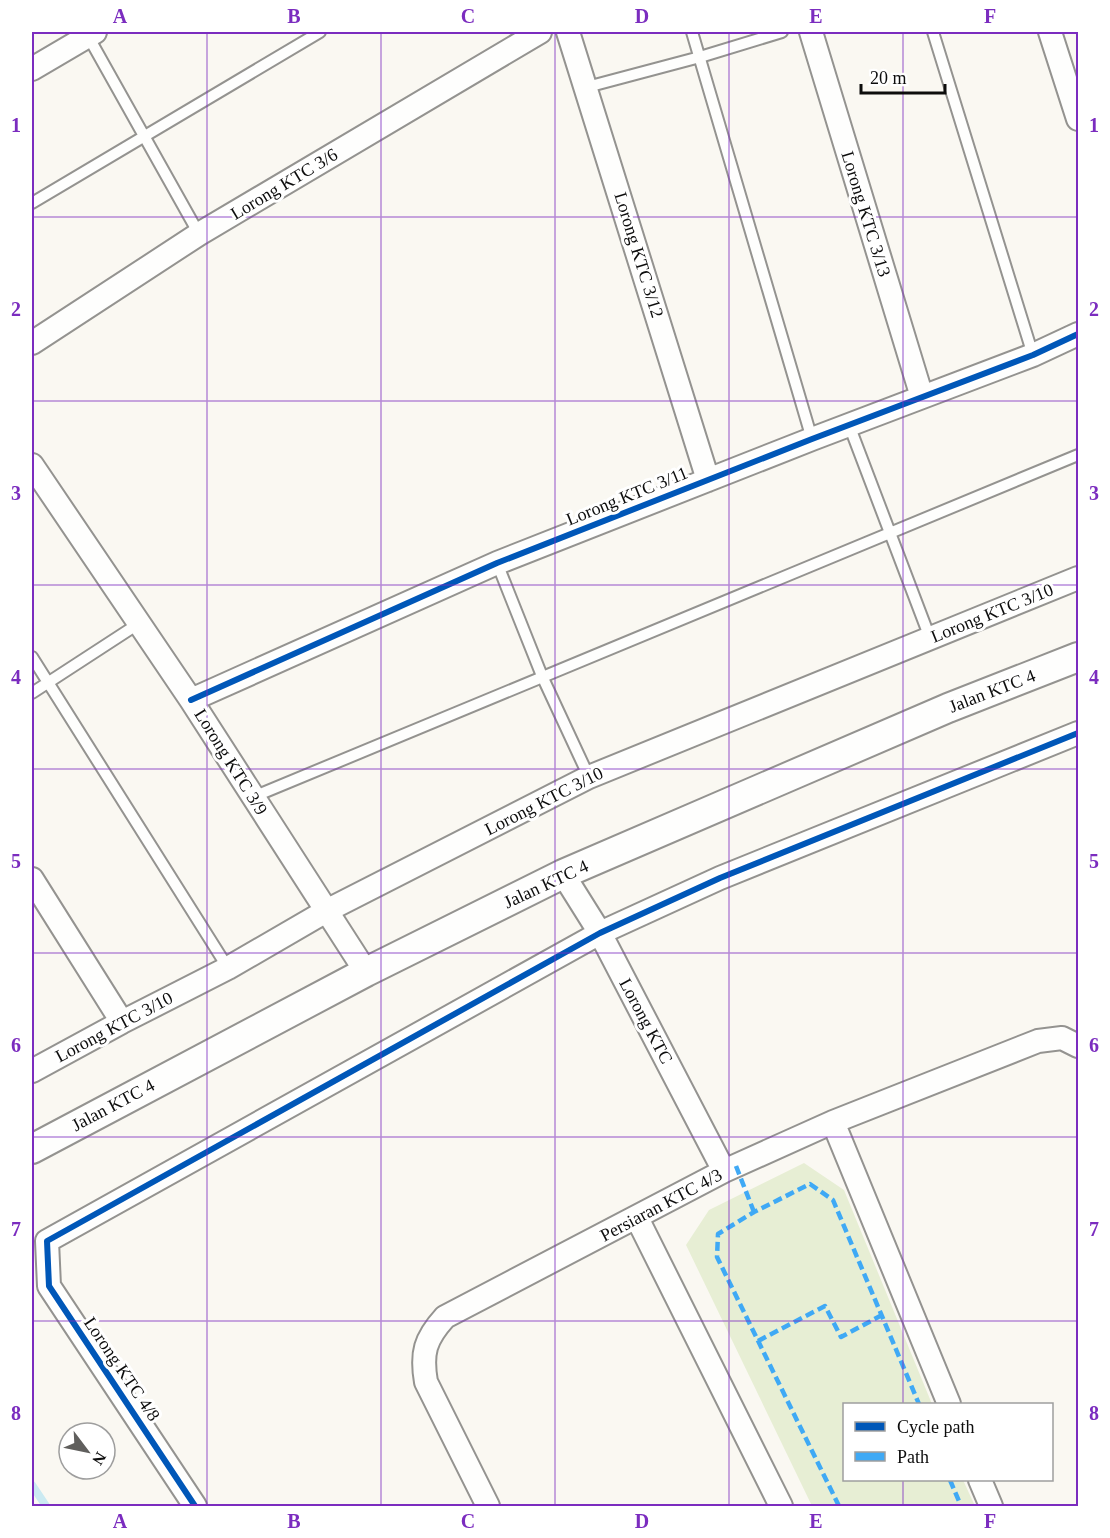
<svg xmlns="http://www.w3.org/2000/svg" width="1110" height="1538" viewBox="0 0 1110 1538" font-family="'Times New Roman',serif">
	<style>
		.green { fill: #e7eed4 }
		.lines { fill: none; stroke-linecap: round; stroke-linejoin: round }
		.stream { stroke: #cbeaf2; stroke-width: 8 }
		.service-casing { stroke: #949390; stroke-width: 14 }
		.minor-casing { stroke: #949390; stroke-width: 26 }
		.tertiary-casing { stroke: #949390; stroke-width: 32 }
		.service { stroke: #fefefd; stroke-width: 10 }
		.minor { stroke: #fefefd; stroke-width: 22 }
		.tertiary { stroke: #fefefd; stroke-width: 28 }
		.quiet { stroke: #3fa9f5; stroke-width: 4.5; stroke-dasharray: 9 4.5; stroke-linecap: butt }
		.cycleway-casing { stroke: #fff; stroke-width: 10 }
		.cycleway { stroke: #0057b8; stroke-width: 6 }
		.grid { fill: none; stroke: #7b2cbf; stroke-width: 1.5; stroke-opacity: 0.55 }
		.labels { text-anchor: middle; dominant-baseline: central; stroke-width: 6; stroke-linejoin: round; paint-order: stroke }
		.street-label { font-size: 18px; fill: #0d0d0d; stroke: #fff }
		.neatline { fill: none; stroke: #7b2cbf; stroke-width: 2 }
		.grid-label { font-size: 20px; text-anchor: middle; font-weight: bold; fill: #7b2cbf }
	</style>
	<rect width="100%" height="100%" fill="#faf8f2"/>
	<!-- green -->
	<path class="green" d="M804 1163 844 1190 932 1404H844V1480H963L975 1506H812L686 1245 709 1210Z"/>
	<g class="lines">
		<!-- stream -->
		<path class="stream" d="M32 1485 46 1506"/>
		<!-- service casing -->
		<g class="service-casing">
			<path id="service" d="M692 32 812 439
				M933 32 1033 355
				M88 36 199 234
				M587 87 700 57 782 32
				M32 203 320 32
				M849 425 930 638
				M497 563 542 676 589 777
				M32 657 228 968
				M32 693 138 624
				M253 797 1078 455"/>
		</g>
		<!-- minor casing -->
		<g class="minor-casing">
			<path id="minor" d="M568 32 708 480
				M811 32 922 397
				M1050 32 1078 119
				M32 69 95 32
				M32 343 199 234 540 32
				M32 465 191 700 366 972
				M191 700 497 563 812 439 1033 355 1078 334
				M563 874 600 933 724 1171
				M32 879 122 1022
				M32 1071 122 1022 228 968 328 910 589 777 1078 578
				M833 1122 949 1404
				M637 1218 781 1506
				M980 1480 991 1506
				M195 1506 49 1286 47 1241 600 933 720 878 1078 733
				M488 1506 426 1382C421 1353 425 1339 445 1317L724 1171 833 1122 1038 1041 1062 1038 1078 1046"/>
		</g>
		<!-- tertiary casing -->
		<g class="tertiary-casing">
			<path id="tertiary" d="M32 1149 366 972 563 874 948 708 1078 657"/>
		</g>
		<!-- service -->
		<use href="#service" class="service"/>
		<!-- minor -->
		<use href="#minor" class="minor"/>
		<!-- tertiary -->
		<use href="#tertiary" class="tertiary"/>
		<!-- quiet -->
		<path class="quiet" d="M736 1166 754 1212
			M758 1341 825 1306 841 1337 882 1315
			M950 1480 961 1506
			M839 1506 717 1257 718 1234 754 1212 810 1184 833 1200 919 1404"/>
		<!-- cycleway casing -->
		<g class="cycleway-casing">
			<path id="cycleway" d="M191 700 497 563 812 439 1033 355 1078 334
				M195 1506 49 1286 47 1241 600 933 720 878 1078 733"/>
		</g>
		<!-- cycleway -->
		<use href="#cycleway" class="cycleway"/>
	</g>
	<!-- grid -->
	<path class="grid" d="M207 32V1506M381 32V1506M555 32V1506M729 32V1506M903 32V1404M32 217H1078M32 401H1078M32 585H1078M32 769H1078M32 953H1078M32 1137H1078M32 1321H1078M903 1480V1506"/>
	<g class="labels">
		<!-- street labels -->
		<g class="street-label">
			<text transform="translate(284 184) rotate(-31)">Lorong KTC 3/6</text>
			<text transform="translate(866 214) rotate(73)">Lorong KTC 3/13</text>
			<text transform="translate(639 255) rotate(73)">Lorong KTC 3/12</text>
			<text transform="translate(627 496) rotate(-22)">Lorong KTC 3/11</text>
			<text transform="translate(992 613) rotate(-22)">Lorong KTC 3/10</text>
			<text transform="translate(992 691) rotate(-21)">Jalan KTC 4</text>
			<text transform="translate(231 762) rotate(58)">Lorong KTC 3/9</text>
			<text transform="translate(544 801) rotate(-27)">Lorong KTC 3/10</text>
			<text transform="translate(546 884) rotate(-25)">Jalan KTC 4</text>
			<text transform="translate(646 1021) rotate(62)">Lorong KTC</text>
			<text transform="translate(114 1027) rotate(-28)">Lorong KTC 3/10</text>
			<text transform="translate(113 1105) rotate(-28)">Jalan KTC 4</text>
			<text transform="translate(661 1205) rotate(-28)">Persiaran KTC 4/3</text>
			<text transform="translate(122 1369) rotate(56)">Lorong KTC 4/8</text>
		</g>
	</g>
	<!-- border -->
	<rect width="1110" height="1538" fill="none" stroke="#ffffff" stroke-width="66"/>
	<!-- legend -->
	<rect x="843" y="1403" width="210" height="78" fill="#ffffff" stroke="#9e9e9e" stroke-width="1.5"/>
	<rect x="855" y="1422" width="30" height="9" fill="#0057b8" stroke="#9e9e9e" stroke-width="1.5"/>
	<text x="897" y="1433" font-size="18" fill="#0d0d0d">Cycle path</text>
	<rect x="855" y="1452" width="30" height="9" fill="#3fa9f5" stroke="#9e9e9e" stroke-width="1.5"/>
	<text x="897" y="1463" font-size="18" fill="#0d0d0d">Path</text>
	<!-- north arrow -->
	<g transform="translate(87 1451) rotate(122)"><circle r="28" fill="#ffffff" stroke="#9e9e9e" stroke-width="1.5"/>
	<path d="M0-4.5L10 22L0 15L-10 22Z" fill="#605f5d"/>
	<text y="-9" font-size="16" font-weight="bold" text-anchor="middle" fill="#0d0d0d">N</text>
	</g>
	<!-- scale -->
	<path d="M861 84v9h84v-9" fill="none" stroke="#0d0d0d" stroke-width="3"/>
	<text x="870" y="84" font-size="18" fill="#0d0d0d" stroke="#ffffff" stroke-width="4.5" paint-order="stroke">20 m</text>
	<rect x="33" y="33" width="1044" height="1472" class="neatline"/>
	<g class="grid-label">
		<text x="120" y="23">A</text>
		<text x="294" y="23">B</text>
		<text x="468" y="23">C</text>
		<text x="642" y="23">D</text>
		<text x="816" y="23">E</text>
		<text x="990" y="23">F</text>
		<text x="16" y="132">1</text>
		<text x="1094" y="132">1</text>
		<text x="16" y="316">2</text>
		<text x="1094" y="316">2</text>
		<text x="16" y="500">3</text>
		<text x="1094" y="500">3</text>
		<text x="16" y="684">4</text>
		<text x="1094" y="684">4</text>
		<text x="16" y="868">5</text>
		<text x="1094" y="868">5</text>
		<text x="16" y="1052">6</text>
		<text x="1094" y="1052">6</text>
		<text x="16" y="1236">7</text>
		<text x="1094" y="1236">7</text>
		<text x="16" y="1420">8</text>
		<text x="1094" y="1420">8</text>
		<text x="120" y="1528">A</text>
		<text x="294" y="1528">B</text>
		<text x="468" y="1528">C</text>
		<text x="642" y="1528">D</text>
		<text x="816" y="1528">E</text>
		<text x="990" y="1528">F</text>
	</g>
</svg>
